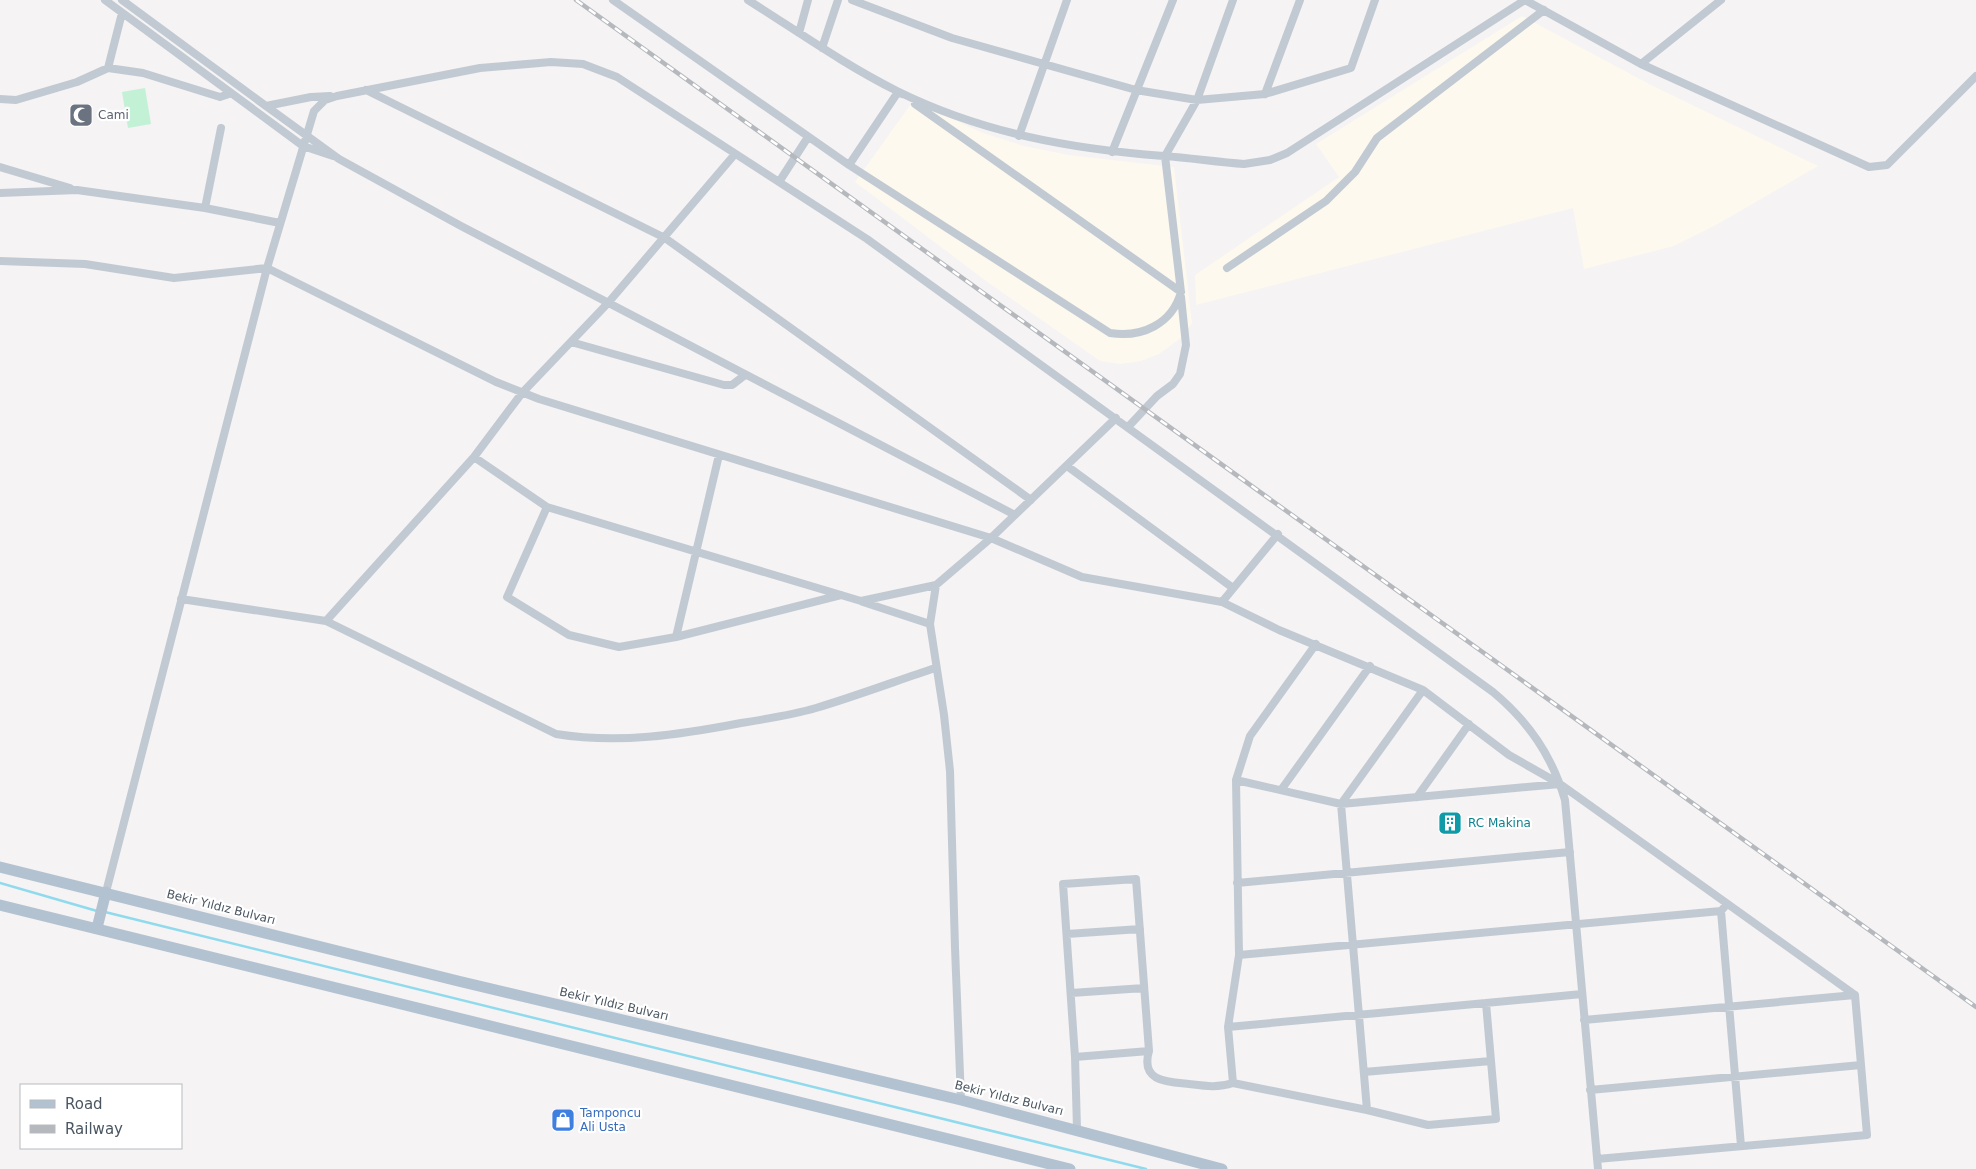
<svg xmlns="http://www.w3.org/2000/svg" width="1976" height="1169" viewBox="0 0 1976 1169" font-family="'DejaVu Sans',sans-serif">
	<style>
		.commercial { fill: #fdf9ef }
		.green { fill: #c3f1d5 }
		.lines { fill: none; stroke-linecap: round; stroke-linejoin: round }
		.stream { stroke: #90daee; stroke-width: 2.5 }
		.street { stroke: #c1cad2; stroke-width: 8 }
		.primary { stroke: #b3c2d1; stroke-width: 11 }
		.rail-casing { stroke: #b5b8bd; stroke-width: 4.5 }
		.rail { stroke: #fff; stroke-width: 2.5; stroke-dasharray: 8; stroke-linecap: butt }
		.labels { text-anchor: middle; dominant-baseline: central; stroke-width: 4.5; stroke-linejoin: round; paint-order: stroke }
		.worship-label { font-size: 12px; fill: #5b616d; stroke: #fff; text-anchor: start }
		.culture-label { font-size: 12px; fill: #0d838f; stroke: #fff; text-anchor: start }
		.street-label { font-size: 12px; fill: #4a5661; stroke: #fff }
		.shop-label { font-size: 12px; fill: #366cbe; stroke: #fff; text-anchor: start }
	</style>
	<rect width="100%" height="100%" fill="#f5f3f3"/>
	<!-- commercial -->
	<path class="commercial" d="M1522 16 1651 85 1818 166 1716 225 1674 246 1584 269 1573 208 1196 305 1195 275 1339 177 1316 144Z
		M913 101 983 133 1024 146 1069 155 1174 167 1192 323 1181 338 1159 354 1141 361 1120 364 1100 361 986 281 855 182Z"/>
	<!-- green -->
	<path class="green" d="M145 88 151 124 128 128 122 92Z"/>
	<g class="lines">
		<!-- stream -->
		<path class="stream" d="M0 883 97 911
			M105 912 1146 1169"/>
		<!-- street -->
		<path class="street" d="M105 0 303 146 333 156
			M122 0 266 106 311 97 330 96
			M613 0 849 165 1110 333C1142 338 1172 324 1181 292L1165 156 1197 100 1233 0
			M748 0C797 31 845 65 897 91 982 133 1071 149 1164 156 1191 158 1217 162 1244 164L1270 160 1287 153 1525 0
			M852 0 952 38 1136 90 1197 100 1265 94 1351 68 1375 0
			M1525 0 1641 64 1869 167 1887 165 1976 76
			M799 33 808 0
			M822 48 838 0
			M1641 64 1721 0
			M108 68 122 13
			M366 90 665 238 1031 500
			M1265 94 1300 0
			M0 99 16 100 77 82 108 68 143 73 220 97 229 94
			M915 104 1181 292
			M266 106 339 159 461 226 1015 515
			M1019 136 1067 0
			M1112 152 1173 0
			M849 165 898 92 902 94
			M0 167 70 188
			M779 182 808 137
			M0 193 77 190 205 208 280 223
			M205 208 221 128
			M0 261 85 264 174 278 267 268 496 382 539 399 991 538 1082 577 1222 602 1279 630 1423 690 1509 755 1560 784 1855 995 1867 1135 1597 1159
			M1227 268 1326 201 1355 172 1377 138 1544 10
			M571 342 724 385H732L745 375
			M1128 427 1157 396 1173 384 1180 374 1186 345 1181 297
			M474 457 547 507 861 601 936 585 991 538 1116 418
			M1067 466 1233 588
			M547 507 507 597 569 635 619 647 676 637 841 595
			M936 585 930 624 944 715 950 771 955 948 961 1100
			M181 599 326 621 474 457 522 393 608 303 735 154
			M863 602 930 624
			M1222 602 1278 534
			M326 621 556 734C618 744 679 735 741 723 766 719 792 715 816 708 856 696 896 681 935 668
			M676 637 719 455
			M1236 780 1341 804 1560 784
			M1281 790 1370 666
			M1417 797 1469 724
			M1237 883 1570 852
			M106 892 267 268 314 111 325 100 337 96 480 68 551 62 583 64 617 77 867 239 1493 692C1529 722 1552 756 1565 800L1598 1169
			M1721 911 1741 1146
			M1067 934 1140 929
			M1239 955 1721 911 1727 904
			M1071 993 1144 988
			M1584 1020 1855 995
			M1228 1027 1582 994
			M1075 1057 1149 1051
			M1364 1072 1491 1061
			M1233 1083 1228 1027 1239 955 1236 780 1250 736 1316 644
			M1590 1090 1861 1065
			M1367 1110 1341 804 1423 690
			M1077 1129 1075 1057 1063 884 1136 879 1149 1051C1140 1082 1168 1082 1189 1084 1205 1086 1218 1088 1233 1083L1367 1110 1428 1125 1496 1119 1486 1003"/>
		<!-- primary -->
		<path class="primary" d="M0 867 458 981 961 1100 1222 1169
			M0 905 1070 1169
			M97 928 106 892"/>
		<!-- rail casing -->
		<g class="rail-casing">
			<path id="rail" d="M576 0 1976 1007"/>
		</g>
		<!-- rail -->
		<use href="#rail" class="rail"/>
	</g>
	<!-- icons -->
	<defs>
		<g id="mosque-square" transform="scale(1.25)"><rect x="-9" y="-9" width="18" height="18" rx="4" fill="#6b7280" stroke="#fff"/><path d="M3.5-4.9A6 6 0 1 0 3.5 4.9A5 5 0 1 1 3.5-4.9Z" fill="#fff"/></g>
		<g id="building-square" transform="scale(1.25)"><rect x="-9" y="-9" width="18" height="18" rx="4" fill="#0f9aa8" stroke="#fff"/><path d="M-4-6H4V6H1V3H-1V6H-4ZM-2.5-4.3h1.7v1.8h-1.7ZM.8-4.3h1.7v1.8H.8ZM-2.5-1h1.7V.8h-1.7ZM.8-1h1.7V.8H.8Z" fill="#fff"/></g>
		<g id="shop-square" transform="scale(1.25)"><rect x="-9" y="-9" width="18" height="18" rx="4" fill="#3f7fe0" stroke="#fff"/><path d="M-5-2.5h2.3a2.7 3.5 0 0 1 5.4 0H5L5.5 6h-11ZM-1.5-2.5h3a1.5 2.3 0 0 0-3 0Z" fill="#fff"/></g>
	</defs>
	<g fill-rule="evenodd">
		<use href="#mosque-square" x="81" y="115"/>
		<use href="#building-square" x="1450" y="823"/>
		<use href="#shop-square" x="563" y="1120"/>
	</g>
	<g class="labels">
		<!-- worship labels -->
		<g class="worship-label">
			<text x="98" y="115">Cami</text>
		</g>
		<!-- culture labels -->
		<g class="culture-label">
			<text x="1468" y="823">RC Makina</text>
		</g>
		<!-- street labels -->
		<g class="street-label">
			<text transform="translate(221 907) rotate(14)">Bekir Yıldız Bulvarı</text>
			<text transform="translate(614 1004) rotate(13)">Bekir Yıldız Bulvarı</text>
			<text transform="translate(1009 1098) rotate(14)">Bekir Yıldız Bulvarı</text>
		</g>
		<!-- shop labels -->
		<g class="shop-label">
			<text x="580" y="1113">Tamponcu<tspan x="580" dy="14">Ali Usta</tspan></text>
		</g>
	</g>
	<!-- legend -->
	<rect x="20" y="1084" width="162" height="65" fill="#ffffff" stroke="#b7bbc0"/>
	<rect x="30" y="1100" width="25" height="8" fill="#b3c2d1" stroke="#b7bbc0"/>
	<text x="65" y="1109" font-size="15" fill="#4a5661">Road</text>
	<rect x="30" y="1125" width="25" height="8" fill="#b5b8bd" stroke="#b7bbc0"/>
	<text x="65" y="1134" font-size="15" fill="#4a5661">Railway</text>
</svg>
